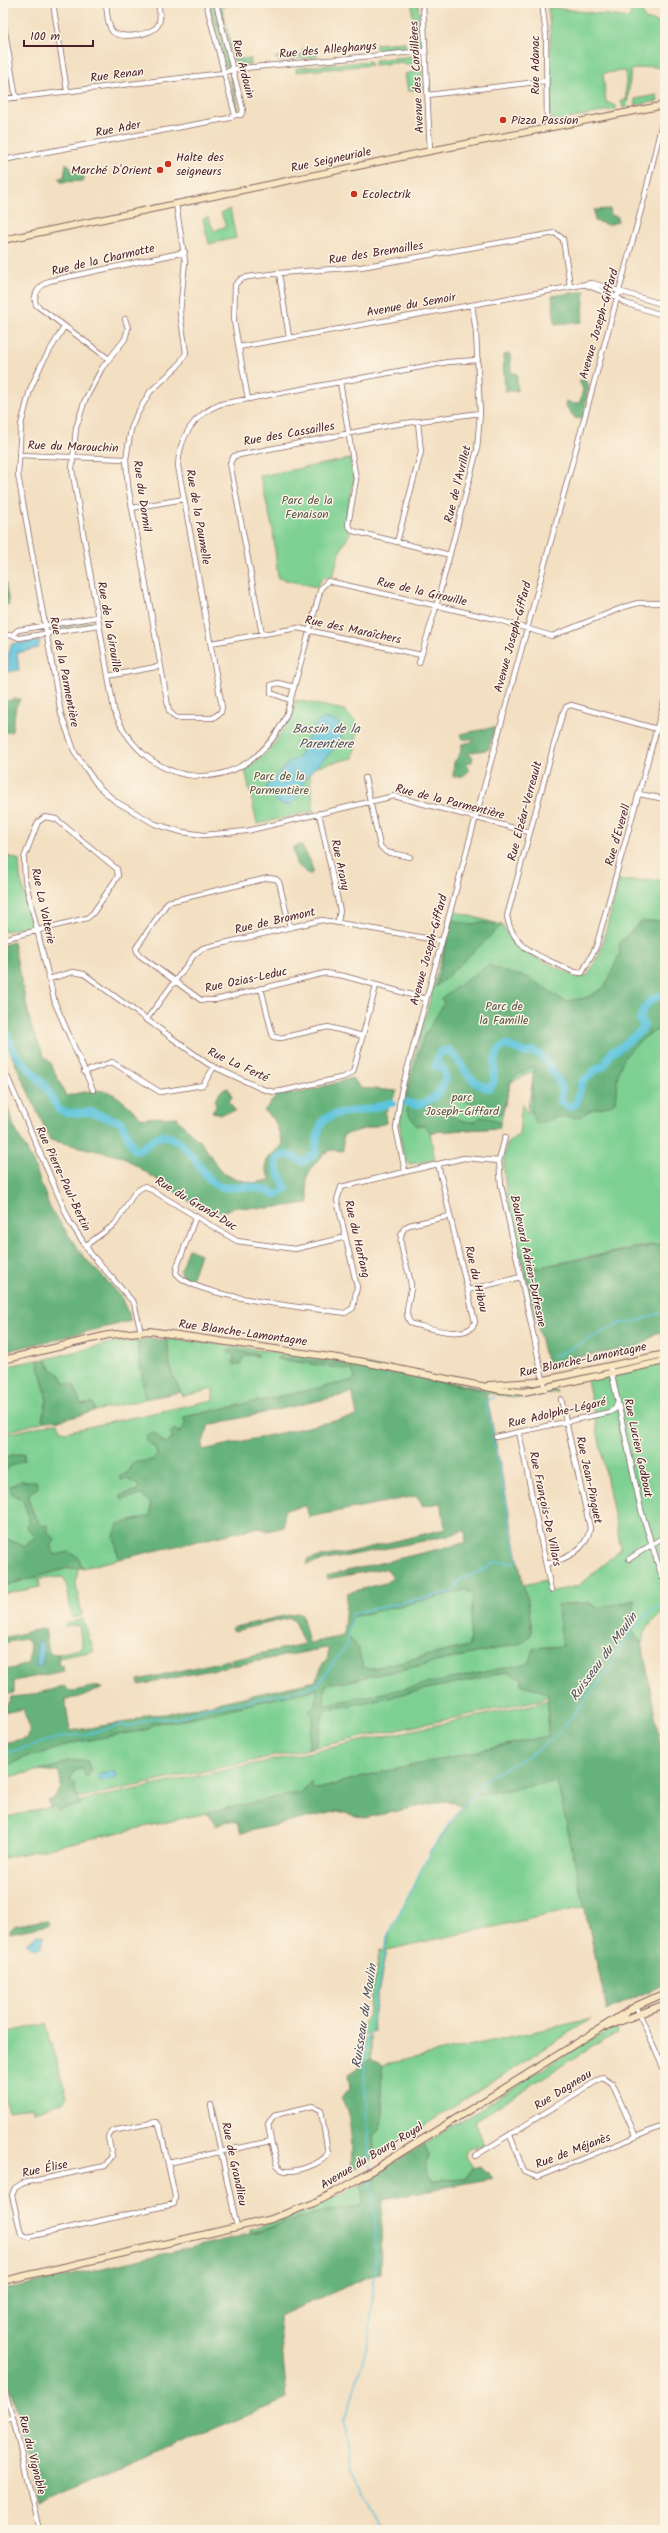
<svg xmlns="http://www.w3.org/2000/svg" width="668" height="2533" viewBox="0 0 668 2533" font-family="Kalam,sans-serif">
	<style>
		.green { fill: #7dd092; stroke: #64785e; fill-rule: evenodd }
		.forest { fill: #66b27c; stroke: #586854; fill-rule: evenodd }
		.water { fill: #5fc4dd; stroke: #547284 }
		.lines { fill: none; stroke-linecap: round; stroke-linejoin: round }
		.stream { stroke: #5fc4dd; stroke-width: 1.5 }
		.river { stroke: #5fc4dd; stroke-width: 8 }
		.street-casing { stroke: #856260; stroke-width: 6 }
		.secondary-casing { stroke: #856260; stroke-width: 8 }
		.street { stroke: #fff; stroke-width: 4.5 }
		.secondary { stroke: #f9e7c3; stroke-width: 6 }
		.poi-dot { fill: #c8321e; stroke: #fcf5e5; stroke-width: 1.5 }
		.labels { text-anchor: middle; dominant-baseline: central; stroke-width: 3; stroke-linejoin: round; paint-order: stroke }
		.street-label { font-size: 12px; fill: #4a1f2b; stroke: #fcf5e5 }
		.poi-label { font-size: 12px; fill: #4a1f2b; stroke: #fcf5e5; text-anchor: start }
		.park-label { font-size: 12px; fill: #59544a; stroke: #fcf5e5 }
		.water-label { font-size: 13px; font-style: italic; fill: #505160; stroke: #fcf5e5 }
	</style>
	<rect width="100%" height="100%" fill="#fcf5e5"/>
	<filter id="ink" filterUnits="userSpaceOnUse"><feTurbulence type="fractalNoise" baseFrequency=".025" numOctaves="2"/><feDisplacementMap in="SourceGraphic" scale="8" xChannelSelector="R" yChannelSelector="G"/><feConvolveMatrix kernelMatrix="1 2 1 2 8 2 1 2 1" color-interpolation-filters="sRGB"/></filter>
	<filter id="wash" filterUnits="userSpaceOnUse"><feTurbulence type="fractalNoise" baseFrequency=".012" numOctaves="4" result="noise"/><feDisplacementMap in="SourceGraphic" scale="16" xChannelSelector="R" yChannelSelector="G"/><feGaussianBlur stdDeviation="0.9" result="paint"/><feColorMatrix in="noise" values="0 0 0 0 0 0 0 0 0 0 0 0 0 0 0 0 0 1.4 0 .05"/><feComposite in="paint" operator="in"/></filter>
	<g filter="url(#wash)">
		<rect width="100%" height="100%" fill="#f3dfc1"/>
		<!-- green -->
		<path class="green" d="M209 3H213L229 65 228 68 225 66Z
			M222 3H224L225 7 222 8 235 59H251L250 64H240L233 60 219 6Z
			M412 3H418L421 42 418 47 413 48Z
			M629 3H637L645 19 665 24V69L650 66 631 70 627 107 623 108 621 101 626 100V71L603 73 606 102 616 106V109L558 121 552 119 550 114V29L548 7 630 18 631 9Z
			M405 42V49L376 51V44Z
			M303 49H316L317 57 278 61 275 57 303 55Z
			M415 56 420 59 422 64 404 65V62L374 65 375 60Z
			M370 61 371 65 296 72V68Z
			M422 70 423 88 408 91 405 74Z
			M230 76 232 77 239 112 236 110Z
			M657 95 658 101 635 105V99Z
			M230 209 236 238 209 244 203 219 208 217 214 231 226 226 221 213Z
			M350 459 354 480 345 521 350 533 339 553 333 576 323 578 316 587 278 578 273 530 260 476Z
			M81 622H92L62 629H51Z
			M296 700 344 710 359 725 353 758 309 768 314 811 257 824 245 769C273 752 285 731 296 700Z
			M3 854 19 860 20 877 32 921 30 925 3 932Z
			M665 880V1250L660 1244 643 1246 535 1268 525 1273C519 1243 497 1175 506 1148 507 1141 513 1138 519 1135L522 1103 527 1114 534 1072 511 1082 499 1128 430 1132 435 1160 410 1164C399 1159 399 1117 402 1106L453 911 502 925C517 954 551 964 579 978L588 975 600 952 619 881Z
			M167 1338 359 1363 503 1393 521 1395 556 1390 557 1392 521 1398 486 1393 482 1390 354 1365 277 1359 352 1370 355 1378 351 1381 184 1417 185 1426 182 1431 170 1433 173 1438 167 1443 162 1442 155 1433 157 1455 152 1460 133 1463 127 1473 128 1479 139 1486 138 1490 121 1495H142L151 1504V1516L114 1536 119 1559 83 1568 78 1557 55 1555 50 1546 54 1542C43 1526 28 1514 29 1492L12 1494 23 1500 29 1518 28 1529 35 1536 25 1547 3 1537V1474L11 1466 24 1460V1453L3 1457V1435L54 1423H58L61 1430 65 1432 213 1400V1389L183 1396 171 1372ZM227 1350 258 1356 245 1354 240 1364 232 1362 234 1357Z
			M137 1341 145 1399 95 1411 93 1403 81 1405 74 1385 64 1383 61 1375 51 1369 46 1359 115 1342Z
			M38 1360 47 1400 42 1419 45 1421 3 1433V1367Z
			M665 1361V1612C652 1621 645 1627 642 1643L632 1631 635 1600 598 1608 589 1603 558 1605 564 1646 534 1648 529 1663 324 1706 325 1687 330 1683 344 1682 522 1643 532 1632 528 1602 523 1585 546 1580 548 1592 578 1586 621 1549 587 1379Z
			M68 1568 78 1569 76 1584 82 1616 72 1618C69 1606 69 1586 63 1577L39 1579 40 1587 3 1594V1586Z
			M466 1590 473 1595 469 1646 369 1669 363 1667 358 1649 348 1636 351 1617Z
			M83 1619 94 1651 58 1658V1654L80 1649 82 1646 79 1625 65 1627V1624Z
			M507 1672 522 1679 521 1684 548 1693V1696L539 1700 316 1747 323 1714 327 1710Z
			M318 1688 308 1749 79 1798 69 1781 75 1770 82 1769 87 1761H68L55 1767 3 1778V1765L11 1764 27 1756 37 1755 72 1743 145 1730 156 1723 176 1721Z
			M548 1699V1736L360 1777 319 1789 312 1788 311 1782 302 1792 3 1858V1818L55 1806 58 1811 81 1804V1801L540 1703Z
			M557 1780 585 1907 386 1950 373 2022 375 2032 360 2036 361 2028 368 2016 380 1950 384 1951 392 1927 430 1852 472 1796Z
			M591 2019 375 2157 373 2136C393 2118 377 2088 382 2065Z
			M46 2024 67 2096 63 2103 34 2111 33 2107 9 2111 3 2089V2033Z
			M616 2028 618 2034 594 2045 475 2121 484 2146H476L466 2151 465 2158 472 2168 466 2179 432 2181 425 2171 429 2155 424 2144 579 2046Z
			M371 2036V2059L361 2065 365 2050V2038Z
			M361 2184 363 2205 308 2215 250 2234V2230L307 2211Z"/>
		<!-- forest -->
		<path class="forest" d="M66 163 70 166 72 173 84 171V181L61 182 59 178 64 177Z
			M610 209 611 215 618 217V222L608 225 595 221 594 210Z
			M585 291 582 322 555 324 552 296Z
			M510 354 511 372 517 374V391H505L503 355Z
			M584 379 589 385 583 419 575 418 565 405 566 401 574 404 580 402 583 389 579 381Z
			M3 568 9 604 3 606Z
			M14 699H21L16 706 12 731 3 733V702Z
			M495 727 489 749C481 752 474 750 468 754L473 757 472 762H467L469 771 463 776 453 777 454 762 460 754 462 744 472 742 474 739H463L460 734Z
			M301 845 310 860 313 872 310 875 296 864 293 847Z
			M452 920 471 925 479 922 502 925 436 987Z
			M665 920V1027C649 1032 627 1049 621 1065 616 1075 617 1091 615 1102 603 1111 592 1105 581 1117H558L536 1124 531 1111 534 1066 512 1078 502 1113C476 1119 476 1100 456 1098L450 1105 448 1114 463 1121 475 1122 480 1117 493 1119 500 1123 499 1128 430 1132 424 1125 417 1126 407 1112V1095L423 1039 444 1003 441 998 488 965 509 973 530 978 564 1001 586 998 605 987 620 953 619 943 641 922Z
			M13 942 31 1026 44 1056 50 1062 66 1096C112 1085 109 1089 143 1119 151 1116 168 1118 178 1117V1120L204 1146 221 1172 235 1179 253 1183 271 1180 266 1170 267 1159 283 1144 274 1119 264 1111 277 1095 305 1092 352 1078 361 1088 397 1091 385 1113 386 1123 343 1135V1151L331 1150 325 1153 313 1166 306 1179 309 1203 269 1208 234 1207 223 1212 197 1206 123 1157 50 1140 7 1045 3 1030V945Z
			M228 1088 232 1097 229 1101 235 1111 221 1114 212 1112 216 1107 215 1100 222 1090Z
			M3 1091 14 1127 33 1162 50 1208 83 1256 121 1296 131 1321 3 1352Z
			M660 1244 665 1250V1329L662 1333 659 1332 638 1347 563 1359 549 1366 547 1365 525 1273 535 1268Z
			M188 1248 200 1254 191 1280 181 1275 180 1271Z
			M152 1338 167 1341 171 1372 181 1392 145 1399 137 1341Z
			M228 1349 258 1354V1356L245 1355 240 1364 234 1365V1357L227 1350Z
			M278 1357 354 1365 482 1390 486 1393 523 1585 528 1602 532 1632 522 1643 344 1682 330 1683 325 1687 324 1705 528 1663 534 1648 563 1646 557 1605 589 1603 598 1608 635 1600 632 1631 642 1643 665 1771V1984L607 2010 557 1781 472 1796 462 1807 454 1802 445 1801 364 1818 338 1811 241 1833 237 1822 227 1821 216 1826 213 1819 206 1813 302 1792 311 1782 312 1788 319 1789 360 1777 548 1736V1693L521 1684 522 1679 507 1672 327 1710 323 1714 316 1747 308 1749 314 1716 309 1710 317 1704V1689L176 1721 156 1723 145 1730 72 1743 37 1755 27 1756 11 1764 3 1765V1743L28 1738 30 1728 23 1709 3 1713 11 1697 31 1695 65 1686 69 1691C82 1691 90 1685 103 1687L82 1697 65 1699 70 1731 133 1721 146 1715 167 1714 316 1681 323 1663 327 1661 329 1650 326 1648 232 1666 231 1660 304 1644 294 1621 290 1618 234 1631 231 1628 297 1613 302 1615 309 1643 343 1636 347 1593 385 1583 393 1578 387 1570 380 1569 327 1579 326 1576 464 1543 466 1535 464 1530 448 1536 307 1564 308 1559 350 1552 445 1529 442 1505 440 1503 423 1506 416 1496 309 1517 306 1506 284 1510V1527L267 1531 259 1527 119 1559 114 1536 118 1524 151 1516V1504L142 1495 122 1499 120 1496 138 1490 139 1486 128 1479 121 1480 120 1476 127 1473 133 1463 152 1460 157 1455 155 1447 145 1440 149 1434 155 1433 162 1442 167 1443 173 1438 170 1433 175 1429 179 1433C186 1428 185 1424 184 1417L351 1381 355 1378 352 1370 276 1359ZM352 1391 357 1416 203 1450 202 1445 209 1425 348 1394ZM466 1590 473 1595 469 1646 369 1669 363 1667 358 1649 348 1636 351 1617Z
			M46 1359 51 1369 61 1375 64 1383 74 1385 81 1405 93 1403 95 1411 63 1420 45 1421 42 1419 47 1400 38 1360Z
			M24 1453V1460L11 1466 3 1474V1457Z
			M21 1481H36L38 1488 29 1493C28 1505 33 1518 43 1526L47 1525 49 1535 56 1539 50 1546 55 1555 69 1552 78 1557 83 1568H68L3 1586V1537L25 1547 35 1536 27 1529 29 1518 23 1500 12 1494 10 1486Z
			M45 1628 49 1653 58 1654 59 1665 63 1666 64 1671 14 1681V1693L5 1695 3 1671 28 1664 30 1643 25 1639 4 1643 3 1638Z
			M229 1660 230 1666 139 1685 138 1680Z
			M68 1761H87L91 1770 89 1775 86 1777 82 1769 75 1770 69 1780 76 1784 75 1790 81 1804 57 1811 55 1806 50 1807 48 1801C61 1795 64 1785 58 1772L39 1770 55 1767Z
			M47 1920 49 1925 10 1933V1930L16 1925Z
			M371 2059 382 2065C377 2088 392 2118 373 2136L375 2157 351 2171C352 2146 353 2119 341 2097L350 2089 348 2074Z
			M424 2144 429 2155 425 2171 432 2181 466 2179 472 2168 481 2166 493 2178 383 2199 380 2272 279 2316 287 2399 39 2502 19 2417 3 2367V2291L258 2232 308 2215 363 2205 361 2184Z"/>
		<!-- water -->
		<path class="water" d="M40 641 38 648 17 653 19 670 7 672 11 644Z
			M323 718C371 726 319 761 308 775 301 784 300 803 288 805 279 806 268 795 266 787L290 761 298 758 316 723Z
			M41 1639 44 1655 41 1666 36 1667 37 1644Z
			M112 1771 117 1774 116 1779 100 1780 97 1777 100 1773Z
			M38 1935 44 1937 42 1946C35 1951 32 1949 26 1943Z"/>
		<g class="lines">
			<!-- stream -->
			<path class="stream" d="M3 665 8 656 6 645
				M661 1337 665 1311
				M553 1357 622 1323 635 1322 665 1311
				M3 1754 64 1736 83 1735 123 1725 127 1727 154 1718 175 1719 207 1707 238 1703 309 1688 319 1683 347 1644 352 1615 358 1612 453 1592 461 1579 488 1568 492 1564 497 1562 514 1563 517 1559 486 1401 495 1397
				M370 2171 364 2064 386 1940 430 1852 455 1815 487 1778 536 1751 558 1734 609 1670C621 1642 639 1618 665 1602
				M370 2174 375 2219 376 2258 369 2339 345 2421 349 2468 382 2530"/>
			<!-- river -->
			<path class="river" d="M3 1024 13 1051 45 1086 59 1110 68 1113 91 1112 121 1122 135 1151C147 1151 152 1133 166 1136 189 1141 202 1176 216 1185 227 1191 240 1185 252 1187 261 1188 270 1192 278 1195L286 1188 277 1169 276 1160C286 1150 293 1157 303 1162L316 1153C317 1108 332 1116 368 1109 376 1108 384 1104 392 1103
				M406 1102C424 1112 453 1087 443 1068L435 1066 440 1052 449 1050C463 1062 467 1084 489 1088L493 1084C496 1071 490 1051 506 1045L526 1053 534 1051 544 1058 557 1078 562 1089 561 1102 570 1107 576 1104 582 1082 598 1068 603 1067 612 1051 617 1050 642 1030 644 1025 640 1021C642 1006 650 998 665 994"/>
		</g>
	</g>
	<g filter="url(#ink)">
		<g class="lines">
			<!-- street casing -->
			<g class="street-casing">
				<path id="street" d="M53 3 67 91
					M106 3C107 11 107 24 112 31 119 40 153 35 158 25 162 18 159 10 158 3
					M206 3 235 115
					M216 3 243 110 241 115H235
					M423 3 430 151
					M542 3 546 35 547 128
					M3 20 16 98
					M428 95 545 81
					M3 99 224 73 233 69 425 51
					M3 160 230 118 235 115
					M176 204 185 261 180 313 186 353 178 366 150 392 136 416 131 429 126 459 128 486 169 711 176 718H213L221 712 222 707 178 466C179 437 194 414 221 404L448 362 478 360
					M279 273 289 337
					M586 285 617 297 625 303 665 316
					M125 319 128 328 125 339 102 368 85 400 76 428 72 469 114 710C147 796 251 799 287 713L321 588 328 581 495 619 552 636 624 607 638 603H665
					M64 327 41 365 30 390 21 425 18 475 61 714 75 753 98 786 115 801 155 824 182 832 204 835 247 831 394 796 529 832
					M239 347 592 283 665 305
					M109 359 36 305C32 293 40 286 49 281L185 252
					M340 382 356 479 348 525 353 531 450 555
					M248 399 234 321 235 285 241 279 248 277 279 273 361 267 555 233 563 239 570 286
					M19 455 126 459
					M132 508 184 499
					M397 542 421 452 418 422
					M262 634 230 463 234 456 391 425 480 413
					M12 635 18 630 97 617
					M3 636 12 635 19 638 98 625
					M211 643 298 628 421 655
					M419 663 436 607 477 450 480 413 476 332 472 305
					M108 676 161 666
					M290 700 271 693V685L278 683 294 687
					M657 729 571 705 566 707 562 715 507 916C512 951 546 958 574 972L582 973 596 947 665 699
					M365 778 380 846 386 852 410 857
					M639 794 665 799
					M319 813 340 911 338 921
					M290 927 279 882 276 879 268 878 168 902 136 948 139 955 201 1000H215L325 973 344 976 426 999
					M3 939 87 918 93 913 118 876 117 869 56 819 45 817 38 822 24 858 25 880 55 1003 93 1090
					M49 979 73 972 84 974 208 1064 262 1089 274 1092 282 1091 344 1077 353 1072 376 986
					M261 988 273 1037 281 1038 328 1027 363 1036
					M146 1020 195 954 203 948 322 920 442 941
					M3 1067 70 1222 91 1254 134 1303 141 1332
					M84 1072 112 1062 160 1092 203 1085 214 1067
					M505 1137 499 1161 501 1185 545 1389
					M438 1164 475 1322C468 1342 427 1327 412 1324 402 1316 410 1299 411 1288 412 1270 389 1234 409 1225L450 1216
					M405 1171 396 1128 401 1092 644 199 665 110
					M196 1216 177 1267 176 1273C193 1298 313 1308 345 1313L353 1308 357 1287 337 1200 341 1187 464 1158 499 1161
					M85 1246 115 1224 135 1192 145 1186 237 1241 295 1249 346 1237
					M468 1290 521 1277
					M611 1370 641 1510 662 1577
					M519 1432 551 1590
					M496 1437 610 1412 615 1409 617 1404
					M629 1559 665 1536
					M546 1564C565 1560 587 1550 590 1528L561 1399
					M636 2006 665 2072
					M211 2105 237 2227
					M156 2122 160 2127 175 2196 174 2204 28 2237 21 2234 12 2195 15 2188 23 2183 105 2166 112 2156 108 2137 112 2131Z
					M510 2135 524 2172 537 2177 665 2125
					M475 2156 603 2077 612 2083 636 2137
					M168 2163 271 2141 277 2165 282 2170C293 2174 323 2164 328 2153L321 2110 313 2106 274 2115 268 2124 271 2141
					M3 2386 13 2418 39 2530
					M3 2421 13 2418"/>
			</g>
			<!-- secondary casing -->
			<g class="secondary-casing">
				<path id="secondary" d="M3 240 430 151 665 105
					M3 1360 108 1335 150 1331 359 1361 501 1390 524 1392 665 1361
					M489 1385 535 1382 665 1354
					M606 2027 665 2004
					M3 2281 271 2219 314 2203 357 2180 636 2006 665 1993"/>
			</g>
			<!-- street -->
			<use href="#street" class="street"/>
			<!-- secondary -->
			<use href="#secondary" class="secondary"/>
		</g>
	</g>
	<!-- markers -->
	<g class="poi-dot">
		<circle cx="503" cy="120" r="4"/>
		<circle cx="168" cy="164" r="4"/>
		<circle cx="160" cy="170" r="4"/>
		<circle cx="354" cy="194" r="4"/>
	</g>
	<g class="labels">
		<!-- street labels -->
		<g class="street-label">
			<text transform="translate(328 50) rotate(-5)">Rue des Alleghanys</text>
			<text transform="translate(535 65) rotate(-90)">Rue Adanac</text>
			<text transform="translate(243 69) rotate(76)">Rue Ardouin</text>
			<text transform="translate(117 75) rotate(-7)">Rue Renan</text>
			<text transform="translate(417 77) rotate(-93)">Avenue des Cordillères</text>
			<text transform="translate(118 129) rotate(-11)">Rue Ader</text>
			<text transform="translate(331 160) rotate(-12)">Rue Seigneuriale</text>
			<text transform="translate(376 253) rotate(-9)">Rue des Bremailles</text>
			<text transform="translate(103 260) rotate(-13)">Rue de la Charmotte</text>
			<text transform="translate(411 305) rotate(-10)">Avenue du Semoir</text>
			<text transform="translate(599 324) rotate(-74)">Avenue Joseph-Giffard</text>
			<text transform="translate(289 434) rotate(-10)">Rue des Cassailles</text>
			<text transform="translate(73 447) rotate(2)">Rue du Marouchin</text>
			<text transform="translate(458 484) rotate(-76)">Rue de l'Avrillet</text>
			<text transform="translate(142 496) rotate(82)">Rue du Dormil</text>
			<text transform="translate(198 517) rotate(80)">Rue de la Paumelle</text>
			<text transform="translate(422 592) rotate(13)">Rue de la Girouille</text>
			<text transform="translate(109 627) rotate(80)">Rue de la Girouille</text>
			<text transform="translate(353 630) rotate(12)">Rue des Maraîchers</text>
			<text transform="translate(513 637) rotate(-75)">Avenue Joseph-Giffard</text>
			<text transform="translate(64 672) rotate(79)">Rue de la Parmentière</text>
			<text transform="translate(450 802) rotate(14)">Rue de la Parmentière</text>
			<text transform="translate(525 811) rotate(-75)">Rue Elzéar-Verreault</text>
			<text transform="translate(618 835) rotate(-74)">Rue d'Everell</text>
			<text transform="translate(340 865) rotate(78)">Rue Arany</text>
			<text transform="translate(43 906) rotate(78)">Rue La Valterie</text>
			<text transform="translate(275 921) rotate(-13)">Rue de Bromont</text>
			<text transform="translate(429 950) rotate(-75)">Avenue Joseph-Giffard</text>
			<text transform="translate(246 980) rotate(-12)">Rue Ozias-Leduc</text>
			<text transform="translate(238 1065) rotate(25)">Rue La Ferté</text>
			<text transform="translate(63 1179) rotate(65)">Rue Pierre-Paul-Bertin</text>
			<text transform="translate(196 1204) rotate(31)">Rue du Grand-Duc</text>
			<text transform="translate(357 1239) rotate(77)">Rue du Harfang</text>
			<text transform="translate(528 1261) rotate(78)">Boulevard Adrien-Dufresne</text>
			<text transform="translate(476 1279) rotate(77)">Rue du Hibou</text>
			<text transform="translate(243 1333) rotate(8)">Rue Blanche-Lamontagne</text>
			<text transform="translate(583 1360) rotate(-12)">Rue Blanche-Lamontagne</text>
			<text transform="translate(557 1413) rotate(-13)">Rue Adolphe-Légaré</text>
			<text transform="translate(638 1448) rotate(78)">Rue Lucien Godbout</text>
			<text transform="translate(589 1480) rotate(78)">Rue Jean-Pinguet</text>
			<text transform="translate(545 1509) rotate(78)">Rue François-De Villars</text>
			<text transform="translate(563 2090) rotate(-32)">Rue Dagneau</text>
			<text transform="translate(573 2151) rotate(-21)">Rue de Méjanès</text>
			<text transform="translate(372 2156) rotate(-31)">Avenue du Bourg-Royal</text>
			<text transform="translate(234 2164) rotate(78)">Rue de Grandlieu</text>
			<text transform="translate(45 2169) rotate(-12)">Rue Élise</text>
			<text transform="translate(32 2455) rotate(76)">Rue du Vignoble</text>
		</g>
		<!-- poi labels -->
		<g class="poi-label">
			<text x="511" y="120">Pizza Passion</text>
			<text x="176" y="157">Halte des<tspan x="176" dy="14">seigneurs</tspan></text>
			<text x="152" y="170" text-anchor="end">Marché D'Orient</text>
			<text x="362" y="194">Ecolectrik</text>
		</g>
		<!-- park labels -->
		<g class="park-label">
			<text x="307" y="500">Parc de la<tspan x="307" dy="14">Fenaison</tspan></text>
			<text x="279" y="776">Parc de la<tspan x="279" dy="14">Parmentière</tspan></text>
			<text x="504" y="1006">Parc de<tspan x="504" dy="14">la Famille</tspan></text>
			<text x="462" y="1097">parc<tspan x="462" dy="14">Joseph-Giffard</tspan></text>
		</g>
		<!-- water labels -->
		<g class="water-label">
			<text x="326" y="729">Bassin de la<tspan x="326" dy="15">Parentiere</tspan></text>
			<text transform="translate(604 1657) rotate(-54)">Ruisseau du Moulin</text>
			<text transform="translate(365 2016) rotate(-81)">Ruisseau du Moulin</text>
		</g>
	</g>
	<!-- margin -->
	<rect width="668" height="2533" fill="none" stroke="#fcf5e5" stroke-width="16"/>
	<!-- scale -->
	<path d="M24 40v6h69v-6" fill="none" stroke="#4a1f2b" stroke-width="2"/>
	<text x="30" y="40" font-size="12" fill="#4a1f2b" stroke="#fcf5e5" stroke-width="3" paint-order="stroke">100 m</text>
</svg>
